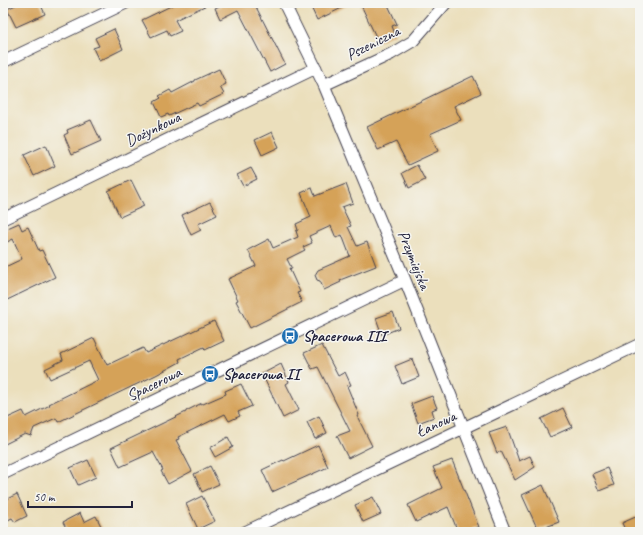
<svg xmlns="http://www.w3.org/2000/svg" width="643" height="535" viewBox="0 0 643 535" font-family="Caveat,sans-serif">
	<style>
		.building { fill: #d5a259 }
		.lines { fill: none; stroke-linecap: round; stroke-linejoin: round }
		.minor-casing { stroke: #403e4e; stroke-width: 13 }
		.minor { stroke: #fff; stroke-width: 11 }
		.labels { text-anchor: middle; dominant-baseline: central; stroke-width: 3; stroke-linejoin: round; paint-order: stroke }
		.street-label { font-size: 16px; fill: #22223b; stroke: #f6f6f2 }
		.poi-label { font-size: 16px; font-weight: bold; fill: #22223b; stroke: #f6f6f2; text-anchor: start }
	</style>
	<rect width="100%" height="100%" fill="#f6f6f2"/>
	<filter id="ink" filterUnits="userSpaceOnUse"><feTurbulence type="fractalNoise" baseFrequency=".025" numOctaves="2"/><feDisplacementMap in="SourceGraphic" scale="8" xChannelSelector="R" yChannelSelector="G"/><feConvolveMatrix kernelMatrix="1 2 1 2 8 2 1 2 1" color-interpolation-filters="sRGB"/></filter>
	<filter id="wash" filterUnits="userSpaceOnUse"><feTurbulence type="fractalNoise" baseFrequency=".012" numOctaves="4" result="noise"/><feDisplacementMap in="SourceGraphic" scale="16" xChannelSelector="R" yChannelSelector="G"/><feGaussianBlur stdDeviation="0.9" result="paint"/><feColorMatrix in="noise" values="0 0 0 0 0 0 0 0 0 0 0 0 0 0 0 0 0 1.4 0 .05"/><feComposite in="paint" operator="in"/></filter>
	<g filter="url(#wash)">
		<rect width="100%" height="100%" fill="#ebdfbc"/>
		<g id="blocks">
			<!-- building -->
			<path class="building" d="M20 3H40L45 14 16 27 7 9Z
				M177 3H211L175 20 181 31 170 36 167 30 151 37 142 20Z
				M226 3H254L285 64 270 72 238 10 220 19 215 8Z
				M309 3H352L317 20Z
				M360 3H387L397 24 392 26 395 34 378 41Z
				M114 29 123 49 99 61 93 48 99 46 95 38Z
				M219 69 226 84 220 87 224 94 199 106 197 103 169 116 168 114 161 117 154 102 161 98 159 96 170 90 172 93 195 81V80Z
				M473 76 481 93 454 106 461 120 430 134 438 151 408 165 396 142 378 150 367 127Z
				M91 120 101 141 72 154 64 135 68 133 67 130Z
				M272 132 279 147 262 155 255 140Z
				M46 145 55 166 34 176 24 155Z
				M417 165 425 180 409 188 402 173Z
				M251 168 257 179 243 186 237 175Z
				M131 180 144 206 120 217 108 191Z
				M346 184 353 203 342 207 351 226 348 227 357 246 367 242 376 266 340 280 341 282 324 290 320 281 317 280 315 275 318 270 350 256 342 235 336 238 331 226 309 236 312 243 303 247 305 250 287 259 292 269 289 268 300 292 297 293 302 302 250 328 236 301 238 300 228 279 256 266 248 250 269 239 273 248 298 237 296 231 298 230 296 224 311 217 301 193 312 188 315 196Z
				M210 202 217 215 198 224 201 230 191 235 182 215Z
				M19 223 22 230 28 227 39 251 42 250 55 277 3 302V268L22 259 13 239 3 244V230Z
				M393 312 399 328 382 335 376 318Z
				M214 321 224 341 205 350 204 347 179 359 180 362 156 375 58 422 56 418 34 428 31 436 25 434 3 445V420L23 411 26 417 50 405 49 404 98 380 89 361 50 379 45 369 63 360 61 354 94 338 107 365 143 348 146 353Z
				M322 345 338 376 345 372 351 385 347 386 359 415 357 416 372 446 348 458 337 436 350 431 318 367 312 369 304 353Z
				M412 359 419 377 402 384 395 366Z
				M281 364 289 382 286 384 299 410 283 418 262 374Z
				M241 384 252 406 238 412 240 416 229 421 225 414 178 437 179 439 176 440 192 471 168 484 161 471 163 470 153 452 120 467 111 448 186 412V411L202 403 203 404 226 394 225 391Z
				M432 396 437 408 432 410 434 417 418 423 411 404Z
				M563 408 572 427 550 437 541 419Z
				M319 416 327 433 315 439 307 422Z
				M507 427 519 461 530 456 535 467 515 480 501 451 497 453 489 433Z
				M228 437 233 447 215 457 210 448Z
				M318 445 328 467 272 492 262 470 283 460 284 461Z
				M88 460 96 477 78 485 70 468Z
				M452 460 479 527 473 529 475 532H458L448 507 416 522 408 505 442 488 433 467Z
				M210 466 219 484 202 492 194 474Z
				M607 468 614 485 599 491 592 474Z
				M543 485 559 522 538 530 522 495Z
				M17 494 27 516 15 522 12 518 8 520 3 510V501Z
				M202 496 215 521 198 529 186 504Z
				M373 497 381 514 363 522 355 505Z
				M80 513 84 522 96 516 104 532H62L67 530 63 522Z
				M640 515V532H626L622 523Z"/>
		</g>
	</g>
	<g filter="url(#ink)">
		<use href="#blocks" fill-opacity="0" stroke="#403e4e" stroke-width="1"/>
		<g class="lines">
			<!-- minor casing -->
			<g class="minor-casing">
				<path id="minor" d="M284 3 324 85 405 280 505 532
					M3 62 126 3
					M324 85 391 54 413 41 446 3
					M3 219 316 68
					M3 474 405 280
					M245 532 640 344"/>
			</g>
			<!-- minor -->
			<use href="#minor" class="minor"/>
		</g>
	</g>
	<!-- icons -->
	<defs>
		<g id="bus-disc" transform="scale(0.9)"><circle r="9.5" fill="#1f6fb2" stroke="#f6f6f2"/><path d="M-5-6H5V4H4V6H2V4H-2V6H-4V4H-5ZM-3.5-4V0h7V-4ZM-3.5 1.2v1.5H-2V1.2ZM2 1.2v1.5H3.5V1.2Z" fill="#fff"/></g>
	</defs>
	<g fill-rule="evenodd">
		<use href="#bus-disc" x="290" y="336"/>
		<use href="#bus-disc" x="210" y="374"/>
	</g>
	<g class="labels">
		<!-- street labels -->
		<g class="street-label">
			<text transform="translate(373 43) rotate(-27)">Pszeniczna</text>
			<text transform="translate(153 129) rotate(-26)">Dożynkowa</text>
			<text transform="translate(414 260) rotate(68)">Przymiejska</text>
			<text transform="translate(154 384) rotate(-26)">Spacerowa</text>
			<text transform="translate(436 424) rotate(-25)">Łanowa</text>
		</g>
		<!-- poi labels -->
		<g class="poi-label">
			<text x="303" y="336">Spacerowa III</text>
			<text x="223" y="374">Spacerowa II</text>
		</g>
	</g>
	<!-- margin -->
	<rect width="643" height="535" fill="none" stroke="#f6f6f2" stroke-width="16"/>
	<!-- scale -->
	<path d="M28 501v6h104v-6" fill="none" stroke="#22223b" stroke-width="2"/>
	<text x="34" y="501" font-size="12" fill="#22223b" stroke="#f6f6f2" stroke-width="3" paint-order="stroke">50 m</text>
</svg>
